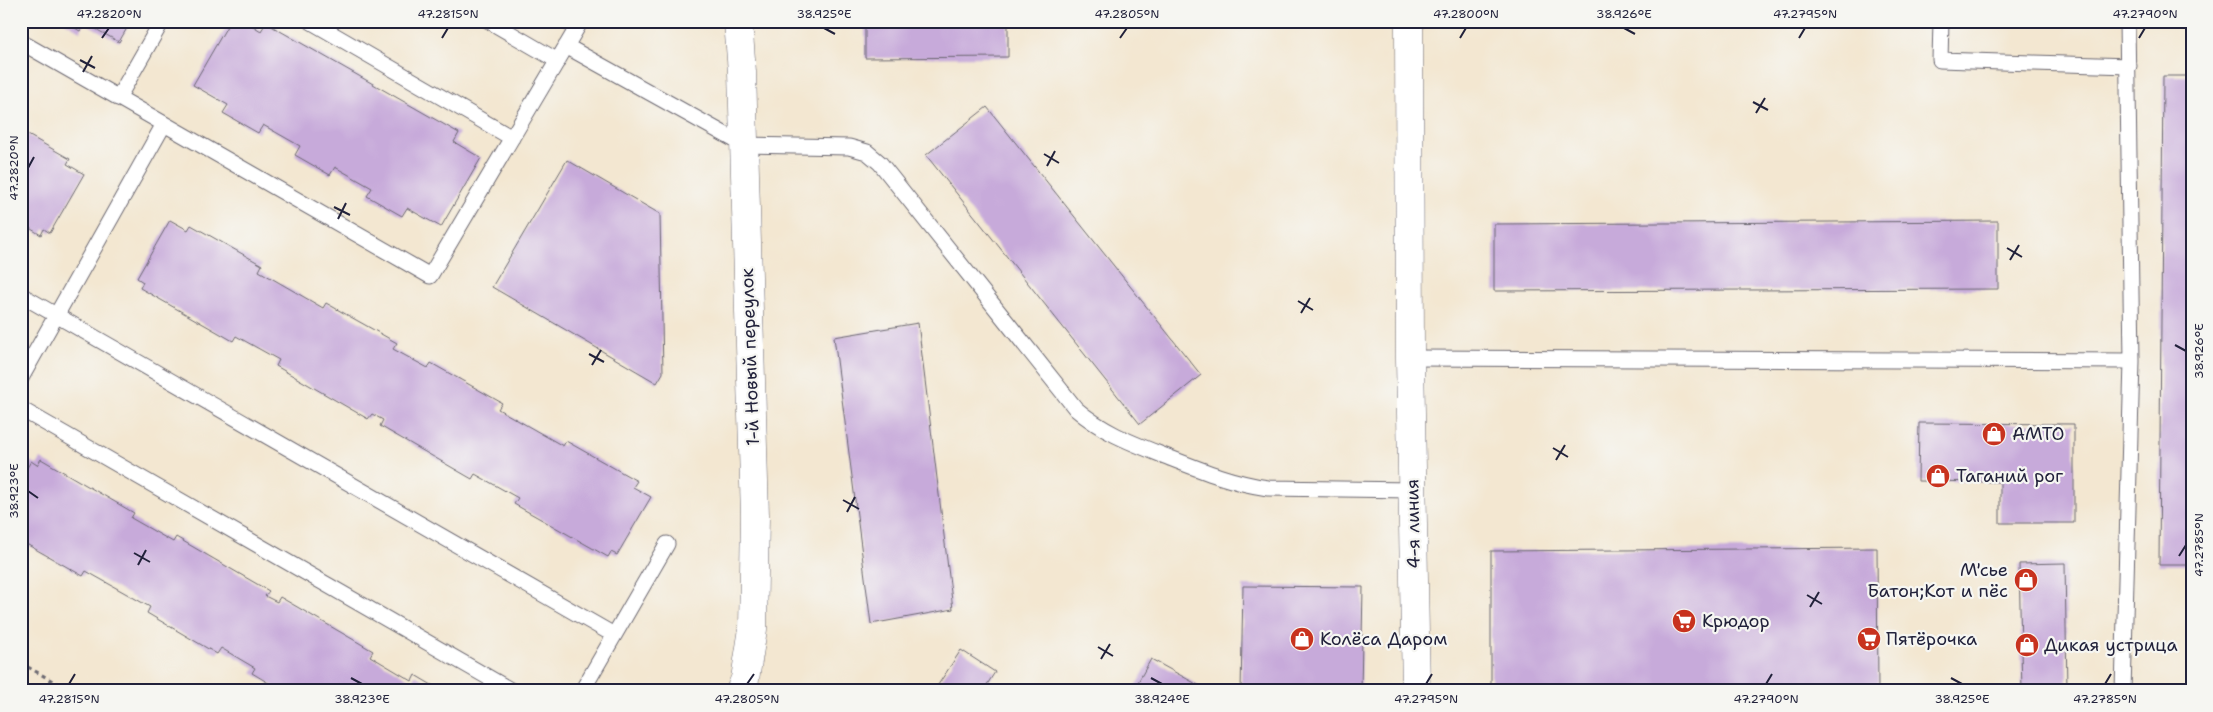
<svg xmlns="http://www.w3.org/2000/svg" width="2213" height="712" viewBox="0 0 2213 712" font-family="'Shantell Sans',sans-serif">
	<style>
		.building { fill: #c7aada }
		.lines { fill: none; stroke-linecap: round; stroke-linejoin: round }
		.lane-casing { stroke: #6b6770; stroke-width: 17 }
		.street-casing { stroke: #6b6770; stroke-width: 29 }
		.path { stroke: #6b6770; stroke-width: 3; stroke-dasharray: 4 4; stroke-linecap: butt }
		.lane { stroke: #fff; stroke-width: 15 }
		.street { stroke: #fff; stroke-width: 28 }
		.ticks { fill: none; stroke: #22223b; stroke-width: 2 }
		.labels { text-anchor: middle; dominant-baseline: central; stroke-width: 4.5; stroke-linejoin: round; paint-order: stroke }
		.street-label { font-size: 18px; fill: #22223b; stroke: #f6f6f2 }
		.poi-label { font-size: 18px; fill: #22223b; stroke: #f6f6f2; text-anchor: start }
		.neatline { fill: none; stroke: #22223b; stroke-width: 2 }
		.ticks-label { font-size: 12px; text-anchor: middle; fill: #22223b }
	</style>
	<rect width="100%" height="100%" fill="#f6f6f2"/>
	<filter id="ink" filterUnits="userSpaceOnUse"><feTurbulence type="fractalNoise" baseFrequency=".02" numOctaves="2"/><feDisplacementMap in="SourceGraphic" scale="10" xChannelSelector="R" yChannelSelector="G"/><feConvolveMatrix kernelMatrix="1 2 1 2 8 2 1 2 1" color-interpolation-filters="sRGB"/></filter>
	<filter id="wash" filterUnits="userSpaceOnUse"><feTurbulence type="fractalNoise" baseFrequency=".0096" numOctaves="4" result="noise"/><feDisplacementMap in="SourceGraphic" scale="20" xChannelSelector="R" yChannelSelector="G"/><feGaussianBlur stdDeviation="1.12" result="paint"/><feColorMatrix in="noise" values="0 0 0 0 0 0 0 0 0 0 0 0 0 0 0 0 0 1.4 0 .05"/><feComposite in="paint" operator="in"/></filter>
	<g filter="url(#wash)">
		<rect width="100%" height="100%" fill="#f3e7d1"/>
		<g id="blocks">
			<!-- building -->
			<path class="building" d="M63 21H131L119 42 85 23 80 31Z
				M230 21H245L261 31 266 23 459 133 454 142 481 158 441 227 407 208 402 216 367 196 372 188 335 167 330 175 295 155 300 146 263 125 258 133 223 113 228 105 193 85Z
				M865 21H1008V57L865 58Z
				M2163 76H2192V565H2159Z
				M987 107 1201 375 1140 424 926 155Z
				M21 131 70 159 67 164 84 174 50 233 44 229 41 235 21 223Z
				M567 160 660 214 663 373 657 383 492 287Z
				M170 220 188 230 191 225 262 265 259 271 323 308 326 303 397 343 393 349 428 368 431 363 502 403 498 409 563 446 566 441 637 481 633 487 651 497 617 555 611 552 608 557 514 504 518 498 475 474 472 479 380 426 383 420 372 414 368 419 276 366 279 360 236 336 233 341 140 288 143 282 137 278Z
				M1998 221V289L1494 291V224Z
				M918 323 953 609 871 624 834 337Z
				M1919 423 2074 424V523H2000V482L1918 481Z
				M41 459 134 513 131 518 173 542 176 537 269 591 265 596 277 602 280 597 373 651 370 656 412 681 415 675 442 691H282L252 673 255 668 221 648 217 654 147 613 150 607 86 571 83 576 21 541V478L31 461 37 465Z
				M1877 548 1878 691H1491V551Z
				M2065 563 2067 691H2022L2019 564Z
				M1243 586 1363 587 1361 691H1241Z
				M961 650 995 672 983 691H934Z
				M1151 659 1209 691H1133Z"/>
		</g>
	</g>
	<g filter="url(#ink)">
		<use href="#blocks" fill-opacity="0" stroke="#6b6770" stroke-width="1"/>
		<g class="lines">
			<!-- lane casing -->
			<g class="lane-casing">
				<path id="lane" d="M310 21 512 138
					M489 21 558 61
					M1941 21 1940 60 2129 66
					M21 42 430 276 581 21
					M566 46 744 145 849 147 867 152 880 163 1076 409C1105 434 1135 444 1170 458 1203 471 1233 483 1268 488L1413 490
					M118 98 162 21
					M21 295 614 635
					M1410 358 2132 361
					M21 378 164 124
					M21 409 512 691
					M582 691 667 544
					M2123 691 2132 361 2127 21"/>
			</g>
			<!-- street casing -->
			<g class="street-casing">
				<path id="street" d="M738 21 742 72 755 516 753 629 745 679 740 691
					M1409 21 1410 358 1416 691"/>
			</g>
			<!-- path -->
			<path class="path" d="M21 663 70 691"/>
			<!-- lane -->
			<use href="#lane" class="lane"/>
			<!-- street -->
			<use href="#street" class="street"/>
		</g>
	</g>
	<!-- ticks -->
	<path class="ticks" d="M824 28 835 34M1624 28 1635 34M102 38 109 28M442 38 448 28M1120 38 1127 28M1460 38 1466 28M1799 38 1805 28M2139 38 2145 28M80 60 95 68M83 72 92 56M1753 102 1768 110M1756 113 1765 98M1044 154 1059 163M1047 166 1055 151M28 168 34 157M334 207 350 215M338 219 346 203M2007 248 2022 257M2010 260 2019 245M1298 301 1313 310M1301 313 1310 298M2175 345 2186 351M589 354 604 362M592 365 601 350M1553 448 1568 457M1556 460 1565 445M28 491 38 498M843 500 859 509M847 512 855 497M134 553 150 562M2179 556 2186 545M138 565 146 550M1807 595 1822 604M1810 607 1819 592M1098 647 1113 656M1101 659 1110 644M351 678 362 684M1151 678 1162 684M1951 678 1962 684M69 684 75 674M747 684 754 674M1426 684 1432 674M1766 684 1772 674M2105 684 2111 674"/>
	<!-- icons -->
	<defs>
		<g id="shop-disc" transform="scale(1.25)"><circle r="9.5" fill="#c8321e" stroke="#f6f6f2"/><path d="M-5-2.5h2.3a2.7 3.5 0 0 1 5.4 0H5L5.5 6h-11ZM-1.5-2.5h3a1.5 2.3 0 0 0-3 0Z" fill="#fff"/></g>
		<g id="supermarket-disc" transform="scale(1.25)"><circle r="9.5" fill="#c8321e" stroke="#f6f6f2"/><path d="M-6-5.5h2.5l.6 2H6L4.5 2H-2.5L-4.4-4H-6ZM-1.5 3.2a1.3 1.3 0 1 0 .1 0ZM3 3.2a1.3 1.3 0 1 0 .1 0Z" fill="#fff"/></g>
	</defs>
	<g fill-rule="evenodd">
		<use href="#shop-disc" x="1994" y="434"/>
		<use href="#shop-disc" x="1938" y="476"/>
		<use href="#shop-disc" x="2026" y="580"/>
		<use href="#supermarket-disc" x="1684" y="621"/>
		<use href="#shop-disc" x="1302" y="639"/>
		<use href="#supermarket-disc" x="1869" y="639"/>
		<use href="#shop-disc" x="2027" y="645"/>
	</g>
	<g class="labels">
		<!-- street labels -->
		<g class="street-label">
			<text transform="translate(750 357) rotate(-92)">1-й Новый переулок</text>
			<text transform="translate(1413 524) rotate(-91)">4-я линия</text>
		</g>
		<!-- poi labels -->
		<g class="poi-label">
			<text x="2012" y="434">АМТО</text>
			<text x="1956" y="476">Таганий рог</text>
			<text x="2008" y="570" text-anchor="end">М'сье<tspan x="2008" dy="21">Батон;Кот и пёс</tspan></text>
			<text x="1702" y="621">Крюдор</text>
			<text x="1320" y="639">Колёса Даром</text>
			<text x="1886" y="639">Пятёрочка</text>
			<text x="2044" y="645">Дикая устрица</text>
		</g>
	</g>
	<!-- margin -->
	<rect width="2213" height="712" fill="none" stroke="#f6f6f2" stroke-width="55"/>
	<rect x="28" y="28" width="2158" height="656" class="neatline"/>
	<g class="ticks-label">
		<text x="109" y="18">47.2820°N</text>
		<text x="448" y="18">47.2815°N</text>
		<text x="824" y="18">38.925°E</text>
		<text x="1127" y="18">47.2805°N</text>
		<text x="1466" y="18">47.2800°N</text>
		<text x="1624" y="18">38.926°E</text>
		<text x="1805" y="18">47.2795°N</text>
		<text x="2145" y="18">47.2790°N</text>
		<text transform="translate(14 168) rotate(-90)" y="4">47.2820°N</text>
		<text transform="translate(2199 351) rotate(-90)" y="4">38.926°E</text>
		<text transform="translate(14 491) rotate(-90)" y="4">38.923°E</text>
		<text transform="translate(2199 545) rotate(-90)" y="4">47.2785°N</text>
		<text x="69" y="703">47.2815°N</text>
		<text x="362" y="703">38.923°E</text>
		<text x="747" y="703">47.2805°N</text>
		<text x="1162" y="703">38.924°E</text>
		<text x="1426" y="703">47.2795°N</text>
		<text x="1766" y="703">47.2790°N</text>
		<text x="1962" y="703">38.925°E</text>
		<text x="2105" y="703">47.2785°N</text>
	</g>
</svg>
